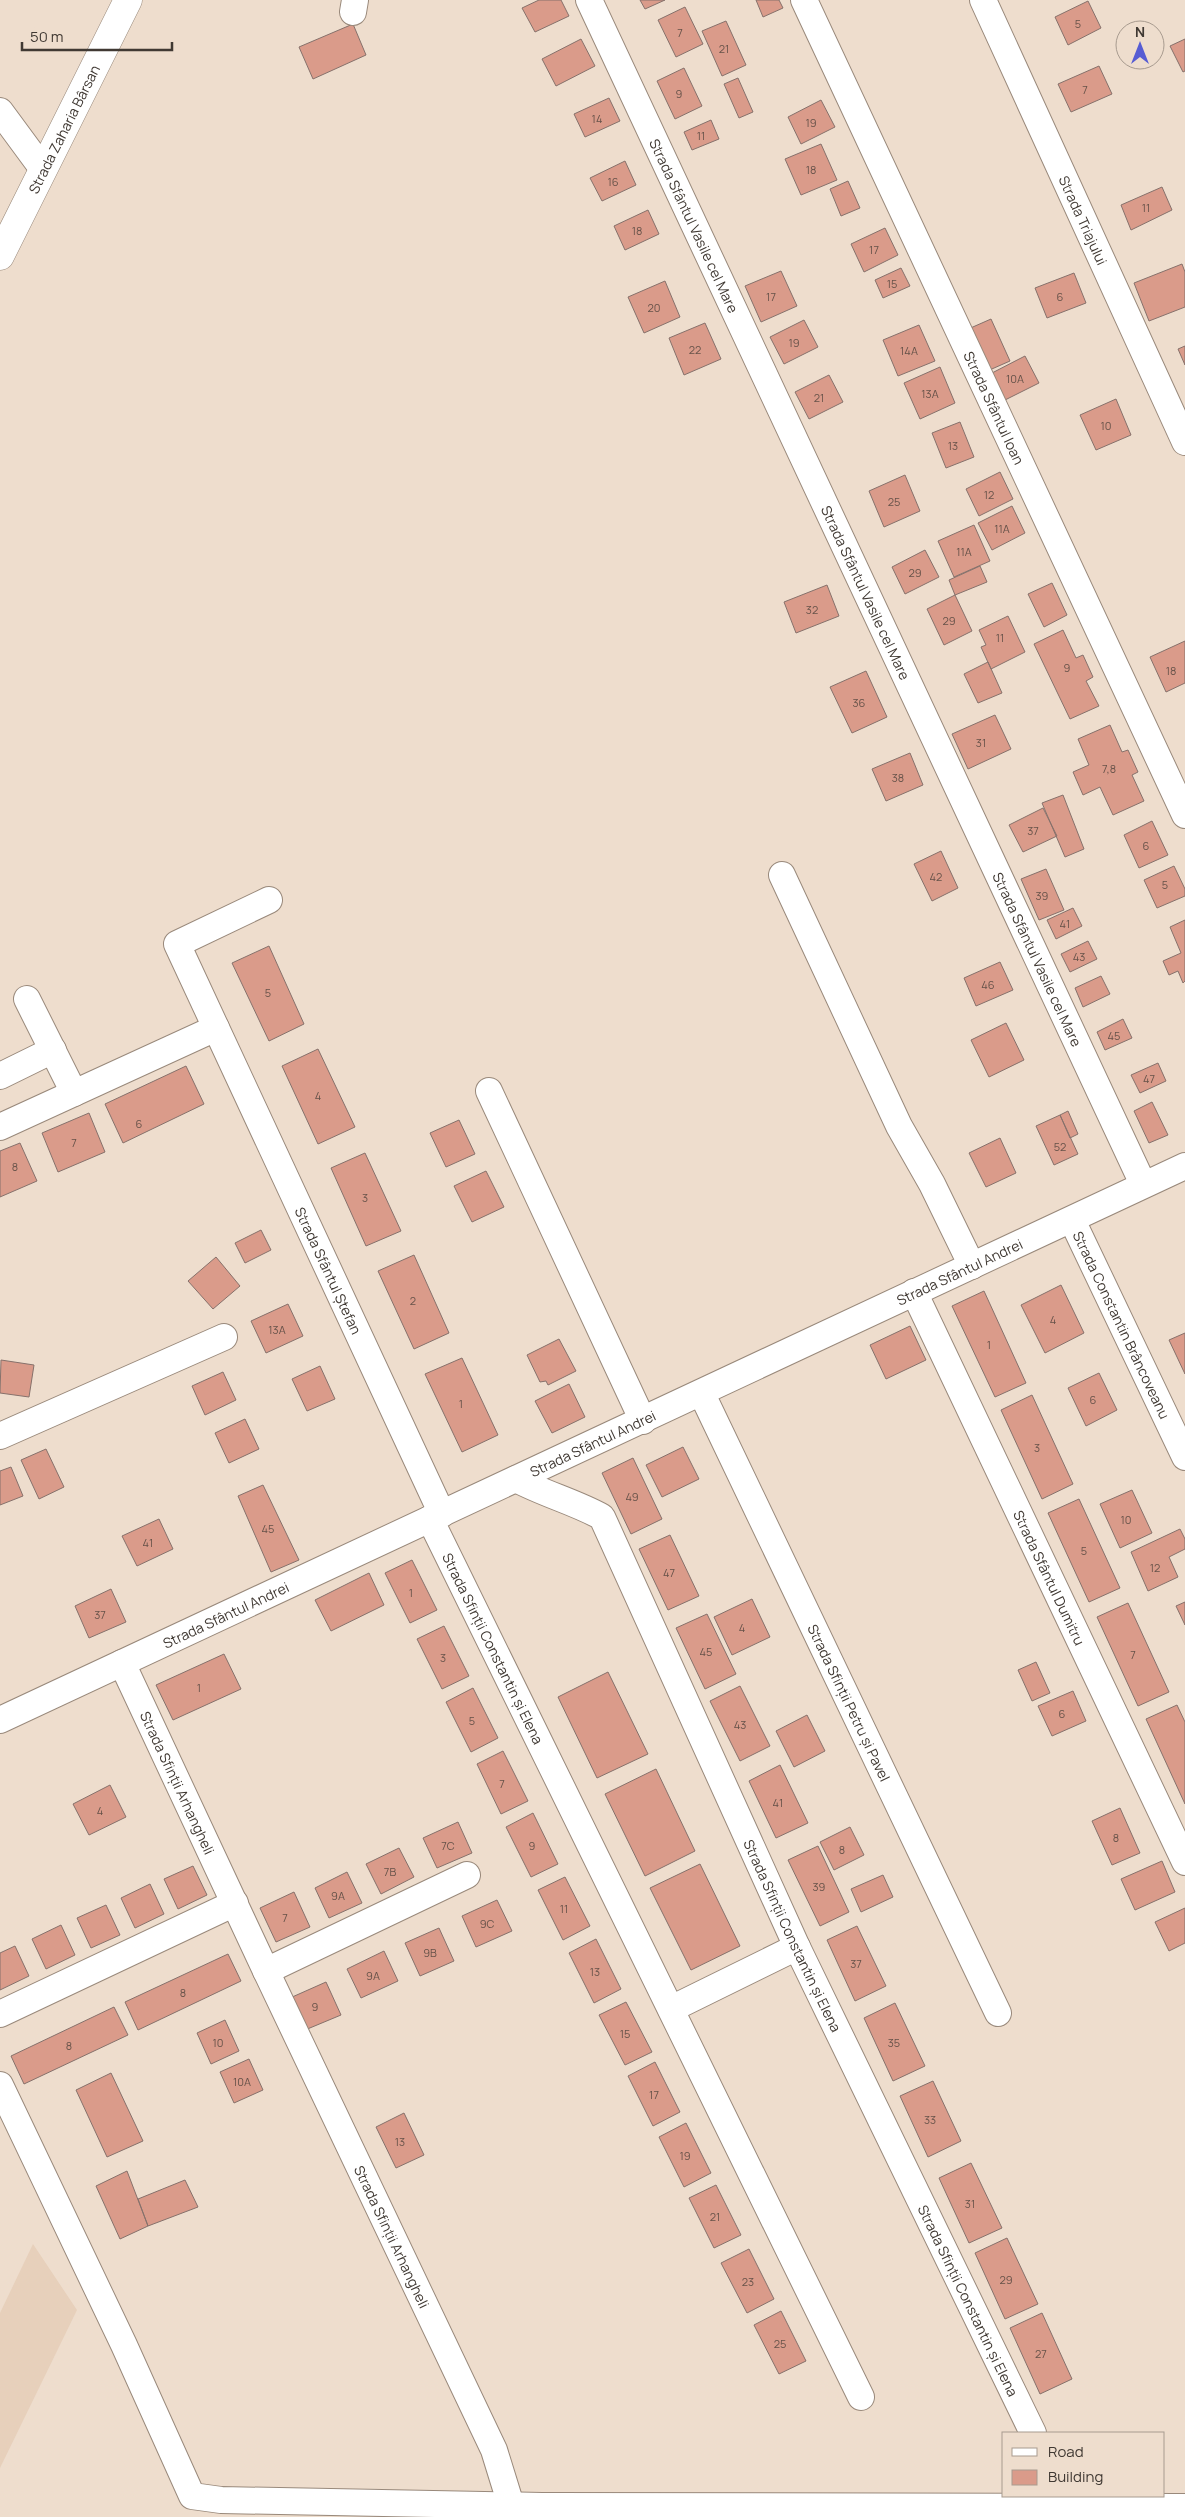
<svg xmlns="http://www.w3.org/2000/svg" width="1185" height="2517" viewBox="0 0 1185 2517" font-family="Manrope,sans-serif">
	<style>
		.built { fill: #e7d0bb }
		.building { fill: #da9b8a; stroke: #86716b }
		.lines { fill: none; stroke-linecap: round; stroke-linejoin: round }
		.minor-casing { stroke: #99897b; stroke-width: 28 }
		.major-casing { stroke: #99897b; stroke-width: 29 }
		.minor { stroke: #fff; stroke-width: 26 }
		.major { stroke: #fff; stroke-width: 28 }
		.labels { text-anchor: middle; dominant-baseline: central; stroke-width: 4; stroke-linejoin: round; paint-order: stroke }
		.number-label { font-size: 11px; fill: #665249 }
		.street-label { font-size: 14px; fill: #403933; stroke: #eeddcd }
	</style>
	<rect width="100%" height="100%" fill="#eeddcd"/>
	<!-- built -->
	<path class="built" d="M33 2244 77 2310 0 2468V2313Z"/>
	<!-- building -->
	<path class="building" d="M539 0H561L569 16 535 32 522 8Z
		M640 0H665L645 9Z
		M756 0H779L783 8 763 17Z
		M1088 1 1101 28 1068 45 1055 17Z
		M685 7 703 44 676 57 658 20Z
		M726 21 746 65 722 76 702 31Z
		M353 24 366 55 313 79 299 47Z
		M581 39 595 66 556 86 542 59Z
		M1185 39V71L1183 72 1170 46Z
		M1099 66 1112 94 1071 112 1058 84Z
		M684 68 702 106 675 119 657 81Z
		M738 78 753 112 739 118 724 84Z
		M609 98 620 121 585 137 574 114Z
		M821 100 835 127 801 144 788 117Z
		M711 120 719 139 692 150 684 132Z
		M821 144 837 180 801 195 785 159Z
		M625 161 636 185 602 201 590 178Z
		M848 181 860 208 841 216 830 189Z
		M1162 187 1172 210 1131 230 1121 205Z
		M648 210 659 234 625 250 614 226Z
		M885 228 898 255 864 272 851 244Z
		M1182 264 1185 272V307L1149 321 1134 283Z
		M901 268 910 286 883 298 875 280Z
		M781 271 797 306 761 322 745 286Z
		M1074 273 1086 303 1047 318 1035 288Z
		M665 281 680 317 644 333 628 297Z
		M991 319 1010 361 985 372 966 330Z
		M804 320 818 347 784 364 770 337Z
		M705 323 721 359 684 375 669 338Z
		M919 325 935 361 898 376 883 340Z
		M1185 346V365L1178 349Z
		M1025 356 1039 383 1005 400 992 373Z
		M940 367 955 403 920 419 904 383Z
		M829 375 843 402 809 419 795 392Z
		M1116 399 1131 435 1096 450 1080 415Z
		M960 422 974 457 946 468 932 433Z
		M1000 472 1013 499 979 516 966 489Z
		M905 475 920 511 884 527 869 491Z
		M1012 506 1025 533 992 550 978 523Z
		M974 525 990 561 954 577 938 541Z
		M925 550 939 577 905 594 892 567Z
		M980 566 987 582 955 595 949 580Z
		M1052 583 1067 615 1044 627 1028 594Z
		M827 585 839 616 796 633 784 602Z
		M955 595 972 631 944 645 927 609Z
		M1008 616 1025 652 991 669 981 647 986 645 979 630Z
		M1063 630 1076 658 1083 655 1093 677 1086 681 1099 706 1070 719 1034 644Z
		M1185 641V683L1166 692 1150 657Z
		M988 662 1002 693 978 703 964 674Z
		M866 671 887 717 852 733 830 687Z
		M995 715 1011 749 968 769 952 734Z
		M1110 725 1122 752 1128 750 1138 772 1132 775 1144 801 1113 815 1100 787 1083 795 1073 772 1089 765 1078 739Z
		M910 753 923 785 886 801 872 769Z
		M1063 795 1084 849 1065 857 1042 803Z
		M1043 808 1057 836 1023 852 1009 825Z
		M1152 821 1168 855 1139 868 1124 835Z
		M941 851 958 888 932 901 914 864Z
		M1174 866 1185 889V896L1157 908 1144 880Z
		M1046 869 1064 910 1039 920 1021 879Z
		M1073 908 1082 926 1056 939 1047 920Z
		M1185 920V981L1183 983 1178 971 1169 975 1163 961 1181 953 1170 927Z
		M1088 941 1097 959 1070 972 1061 954Z
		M269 946 304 1024 269 1041 232 963Z
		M1000 962 1013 990 976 1006 964 978Z
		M1101 976 1110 994 1083 1007 1075 988Z
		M1123 1019 1132 1038 1105 1050 1097 1032Z
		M1006 1023 1024 1060 989 1077 971 1040Z
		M318 1049 355 1127 318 1144 282 1066Z
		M1158 1063 1166 1081 1140 1093 1131 1075Z
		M186 1066 204 1104 123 1143 105 1104Z
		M1152 1102 1168 1135 1149 1143 1134 1111Z
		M1068 1111 1078 1134 1070 1138 1060 1115Z
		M89 1113 105 1152 58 1172 42 1133Z
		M1060 1115 1078 1154 1054 1165 1036 1126Z
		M459 1120 475 1154 446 1167 430 1133Z
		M1000 1138 1016 1173 986 1187 969 1153Z
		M20 1143 37 1181 0 1197V1151Z
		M365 1153 401 1231 366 1246 331 1168Z
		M486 1171 504 1207 472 1222 454 1186Z
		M261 1230 271 1250 245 1263 235 1243Z
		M414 1255 449 1333 414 1349 378 1271Z
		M216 1257 240 1286 213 1309 188 1281Z
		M1061 1285 1084 1333 1045 1353 1021 1305Z
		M984 1291 1026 1383 995 1397 952 1306Z
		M288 1304 303 1336 266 1353 251 1321Z
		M910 1326 926 1360 886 1379 870 1345Z
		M1185 1333V1374L1169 1340Z
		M559 1339 576 1371 548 1385 546 1381 540 1382 527 1355Z
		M462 1358 498 1435 462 1452 425 1374Z
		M1 1360 34 1365 29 1397 0 1393Z
		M320 1366 335 1399 307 1411 292 1379Z
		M223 1372 236 1400 205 1415 192 1386Z
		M1099 1373 1117 1410 1086 1426 1068 1388Z
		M569 1384 585 1417 552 1433 535 1401Z
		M1032 1395 1073 1484 1042 1499 1001 1410Z
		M245 1419 259 1449 229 1463 215 1433Z
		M683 1447 699 1479 662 1497 646 1465Z
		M46 1449 64 1487 39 1499 21 1460Z
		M633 1458 662 1519 631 1534 602 1473Z
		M11 1467 23 1496 0 1505V1471Z
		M263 1485 299 1560 271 1572 238 1496Z
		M1132 1490 1152 1533 1120 1548 1100 1504Z
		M1079 1499 1120 1588 1089 1602 1048 1513Z
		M159 1519 173 1549 137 1566 122 1536Z
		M1180 1529 1185 1539V1549L1169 1557 1178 1577 1148 1591 1131 1552Z
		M670 1535 699 1596 668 1610 639 1549Z
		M412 1560 437 1610 410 1623 385 1573Z
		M369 1573 384 1605 331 1631 315 1600Z
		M111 1589 126 1622 89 1638 75 1606Z
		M752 1599 770 1637 732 1655 714 1617Z
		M1185 1602V1625L1176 1606Z
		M1128 1603 1169 1692 1138 1706 1097 1617Z
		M707 1614 736 1674 705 1689 676 1628Z
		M444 1626 469 1676 442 1689 417 1639Z
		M224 1654 241 1689 173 1720 156 1685Z
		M1036 1662 1050 1693 1032 1701 1018 1670Z
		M608 1672 648 1754 597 1778 558 1697Z
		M740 1686 770 1746 740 1761 710 1701Z
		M473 1688 498 1738 471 1752 446 1702Z
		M1073 1691 1086 1721 1052 1736 1038 1706Z
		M1177 1705 1185 1722V1804L1146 1719Z
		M807 1715 825 1751 794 1767 776 1731Z
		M503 1751 528 1801 501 1814 477 1764Z
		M780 1765 808 1823 776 1838 749 1781Z
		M656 1769 695 1851 645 1876 605 1794Z
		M110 1785 126 1817 89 1835 73 1804Z
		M1120 1808 1140 1853 1112 1865 1092 1821Z
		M533 1813 558 1864 531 1877 506 1827Z
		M458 1822 472 1853 437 1868 423 1838Z
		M850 1827 864 1855 834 1870 820 1842Z
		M818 1846 849 1912 820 1926 788 1860Z
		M399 1848 414 1877 381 1894 366 1864Z
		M1162 1861 1175 1892 1135 1910 1121 1879Z
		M700 1864 740 1946 691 1970 650 1888Z
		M193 1866 207 1895 178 1909 164 1879Z
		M347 1872 362 1903 329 1918 315 1888Z
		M883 1875 893 1897 861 1912 851 1889Z
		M565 1877 590 1926 563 1940 538 1890Z
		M150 1884 164 1914 135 1928 121 1898Z
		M294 1892 310 1927 276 1942 260 1908Z
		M497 1900 512 1931 476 1947 462 1916Z
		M106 1905 120 1935 91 1948 77 1918Z
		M1185 1908V1943L1169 1951 1155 1922Z
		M61 1925 75 1955 46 1969 32 1939Z
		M857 1926 886 1986 855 2001 827 1940Z
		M439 1928 454 1961 420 1976 405 1943Z
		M596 1939 621 1989 594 2003 569 1953Z
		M15 1946 29 1976 0 1990V1953Z
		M384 1951 398 1981 361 1998 347 1969Z
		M228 1954 241 1981 138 2030 125 2002Z
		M326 1982 341 2015 305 2030 290 1998Z
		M626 2002 652 2052 625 2065 599 2015Z
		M895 2003 925 2066 893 2081 864 2018Z
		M114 2007 128 2035 24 2084 11 2056Z
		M225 2020 239 2051 211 2064 197 2033Z
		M249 2059 263 2090 234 2103 220 2072Z
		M655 2062 680 2112 653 2126 628 2076Z
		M111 2073 143 2141 107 2157 76 2090Z
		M933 2081 961 2141 928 2157 900 2096Z
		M404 2113 424 2155 396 2168 376 2127Z
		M686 2123 711 2173 684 2187 659 2137Z
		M971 2163 1002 2228 969 2243 939 2178Z
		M127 2171 148 2226 120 2239 96 2186Z
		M185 2180 198 2207 148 2226 138 2199Z
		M716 2185 741 2235 714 2248 689 2198Z
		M1007 2238 1038 2304 1005 2319 975 2253Z
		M749 2249 774 2299 747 2313 721 2263Z
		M781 2311 806 2361 779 2374 754 2325Z
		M1042 2313 1072 2379 1040 2394 1010 2328Z"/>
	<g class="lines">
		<!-- minor casing -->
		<g class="minor-casing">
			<g id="minor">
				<path id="s1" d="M589 0 1143 1184"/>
				<path id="s2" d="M804 0 1185 815"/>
				<path id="s3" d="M983 0 1185 442"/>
				<path d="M353 12 355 0"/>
				<path d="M0 111 42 168"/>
				<path d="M782 875 899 1126 932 1184 972 1266"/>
				<path id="s4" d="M269 900 177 944 442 1514"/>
				<path d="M27 999 74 1093"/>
				<path d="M0 1076 53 1050"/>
				<path d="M489 1091 643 1421"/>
				<path d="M0 1127 216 1028"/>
				<path id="s5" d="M1072 1220 1185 1457"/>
				<path id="s6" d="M914 1292 1185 1862"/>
				<path id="s7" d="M702 1394 998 2013"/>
				<path d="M0 1436 224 1337"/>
				<path id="s8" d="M516 1479C544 1494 575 1502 602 1517L797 1947 1033 2433"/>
				<path id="s9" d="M430 1519 861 2397"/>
				<path id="s10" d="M122 1663 266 1971 494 2450 511 2505"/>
				<path id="s11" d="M0 1720 1185 1166"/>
				<path d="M266 1971 467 1875"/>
				<path d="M671 2009 797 1947"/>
				<path d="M0 2014 235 1903"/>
				<path d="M0 2085 124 2345 192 2496 221 2500 542 2506 1185 2507"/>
			</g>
		</g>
		<!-- major casing -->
		<g class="major-casing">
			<g id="major">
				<path id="s12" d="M0 256 128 0"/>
			</g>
		</g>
		<!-- minor -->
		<use href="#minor" class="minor"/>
		<!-- major -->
		<use href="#major" class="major"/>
	</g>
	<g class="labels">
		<!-- number labels -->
		<g class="number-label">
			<text x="1078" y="23">5</text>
			<text x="680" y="32">7</text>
			<text x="724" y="48">21</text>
			<text x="1085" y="89">7</text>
			<text x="679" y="93">9</text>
			<text x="597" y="118">14</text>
			<text x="811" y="122">19</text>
			<text x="701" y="135">11</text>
			<text x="811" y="169">18</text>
			<text x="613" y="181">16</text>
			<text x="1146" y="207">11</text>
			<text x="637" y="230">18</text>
			<text x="874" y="249">17</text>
			<text x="892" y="283">15</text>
			<text x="771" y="296">17</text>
			<text x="1060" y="296">6</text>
			<text x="654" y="307">20</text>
			<text x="794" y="342">19</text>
			<text x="695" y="349">22</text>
			<text x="909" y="350">14A</text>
			<text x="1015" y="378">10A</text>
			<text x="930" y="393">13A</text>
			<text x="819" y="397">21</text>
			<text x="1106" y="425">10</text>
			<text x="953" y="445">13</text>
			<text x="989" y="494">12</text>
			<text x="894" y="501">25</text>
			<text x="1002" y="528">11A</text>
			<text x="964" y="551">11A</text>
			<text x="915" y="572">29</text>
			<text x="812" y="609">32</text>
			<text x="949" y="620">29</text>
			<text x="1000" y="637">11</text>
			<text x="1067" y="667">9</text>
			<text x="1171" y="670">18</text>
			<text x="859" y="702">36</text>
			<text x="981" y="742">31</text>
			<text x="1109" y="768">7,8</text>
			<text x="898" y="777">38</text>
			<text x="1033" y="830">37</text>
			<text x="1146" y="845">6</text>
			<text x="936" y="876">42</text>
			<text x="1165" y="884">5</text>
			<text x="1042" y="895">39</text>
			<text x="1065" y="923">41</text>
			<text x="1079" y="956">43</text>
			<text x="988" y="984">46</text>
			<text x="268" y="992">5</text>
			<text x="1114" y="1035">45</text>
			<text x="1149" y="1078">47</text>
			<text x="318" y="1095">4</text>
			<text x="139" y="1123">6</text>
			<text x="74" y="1142">7</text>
			<text x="1060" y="1146">52</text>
			<text x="15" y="1166">8</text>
			<text x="365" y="1197">3</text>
			<text x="413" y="1300">2</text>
			<text x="1053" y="1319">4</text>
			<text x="277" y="1329">13A</text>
			<text x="989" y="1344">1</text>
			<text x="1093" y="1399">6</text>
			<text x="461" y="1403">1</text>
			<text x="1037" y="1447">3</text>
			<text x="632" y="1496">49</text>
			<text x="1126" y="1519">10</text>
			<text x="268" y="1528">45</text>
			<text x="148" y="1542">41</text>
			<text x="1084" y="1550">5</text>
			<text x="1155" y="1567">12</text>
			<text x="669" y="1572">47</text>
			<text x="411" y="1592">1</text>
			<text x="100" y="1614">37</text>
			<text x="742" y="1627">4</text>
			<text x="706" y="1651">45</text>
			<text x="1133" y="1654">7</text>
			<text x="443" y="1657">3</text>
			<text x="199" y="1687">1</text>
			<text x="1062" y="1713">6</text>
			<text x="472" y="1720">5</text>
			<text x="740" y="1724">43</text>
			<text x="502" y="1783">7</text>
			<text x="778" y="1802">41</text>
			<text x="100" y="1810">4</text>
			<text x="1116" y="1837">8</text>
			<text x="448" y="1845">7C</text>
			<text x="532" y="1845">9</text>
			<text x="842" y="1849">8</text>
			<text x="390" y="1871">7B</text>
			<text x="819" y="1886">39</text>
			<text x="338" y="1895">9A</text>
			<text x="564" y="1908">11</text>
			<text x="285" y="1917">7</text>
			<text x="487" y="1923">9C</text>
			<text x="430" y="1952">9B</text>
			<text x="856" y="1963">37</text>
			<text x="595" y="1971">13</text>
			<text x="373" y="1975">9A</text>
			<text x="183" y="1992">8</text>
			<text x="315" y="2006">9</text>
			<text x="625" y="2033">15</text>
			<text x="218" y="2042">10</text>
			<text x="894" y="2042">35</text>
			<text x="69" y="2045">8</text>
			<text x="242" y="2081">10A</text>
			<text x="654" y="2094">17</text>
			<text x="930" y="2119">33</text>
			<text x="400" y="2141">13</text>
			<text x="685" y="2155">19</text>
			<text x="970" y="2203">31</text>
			<text x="715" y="2216">21</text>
			<text x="1006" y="2279">29</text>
			<text x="748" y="2281">23</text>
			<text x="780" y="2343">25</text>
			<text x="1041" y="2353">27</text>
		</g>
		<!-- street labels -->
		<g class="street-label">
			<text stroke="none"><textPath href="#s12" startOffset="142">Strada Zaharia Bârsan</textPath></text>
			<text stroke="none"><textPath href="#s3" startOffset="242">Strada Triajului</textPath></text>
			<text stroke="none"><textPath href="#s1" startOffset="249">Strada Sfântul Vasile cel Mare</textPath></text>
			<text stroke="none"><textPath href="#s2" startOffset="450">Strada Sfântul Ioan</textPath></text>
			<text stroke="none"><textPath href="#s1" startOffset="654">Strada Sfântul Vasile cel Mare</textPath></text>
			<text stroke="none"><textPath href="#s1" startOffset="1059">Strada Sfântul Vasile cel Mare</textPath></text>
			<text stroke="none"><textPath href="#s4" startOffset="462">Strada Sfântul Ștefan</textPath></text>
			<text stroke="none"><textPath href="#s11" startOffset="1059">Strada Sfântul Andrei</textPath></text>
			<text stroke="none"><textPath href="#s5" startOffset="116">Strada Constantin Brâncoveanu</textPath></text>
			<text stroke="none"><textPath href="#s11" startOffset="654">Strada Sfântul Andrei</textPath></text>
			<text stroke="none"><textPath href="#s6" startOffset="316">Strada Sfântul Dumitru</textPath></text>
			<text stroke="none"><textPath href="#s11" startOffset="249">Strada Sfântul Andrei</textPath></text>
			<text stroke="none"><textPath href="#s9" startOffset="144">Strada Sfinții Constantin și Elena</textPath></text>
			<text stroke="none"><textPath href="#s7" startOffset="342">Strada Sfinții Petru și Pavel</textPath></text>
			<text stroke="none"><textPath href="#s10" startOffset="132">Strada Sfinții Arhangheli</textPath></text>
			<text stroke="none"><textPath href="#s8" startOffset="554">Strada Sfinții Constantin și Elena</textPath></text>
			<text stroke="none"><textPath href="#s10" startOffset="634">Strada Sfinții Arhangheli</textPath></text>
			<text stroke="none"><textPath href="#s8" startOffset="959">Strada Sfinții Constantin și Elena</textPath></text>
		</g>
	</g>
	<!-- legend -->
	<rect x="1002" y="2432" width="162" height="65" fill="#eeddcd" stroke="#a89b8f"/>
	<rect x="1012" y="2448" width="25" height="8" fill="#ffffff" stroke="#a89b8f"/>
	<text x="1048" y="2457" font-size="15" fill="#403933">Road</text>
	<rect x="1012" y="2470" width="25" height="15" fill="#da9b8a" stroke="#a89b8f"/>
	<text x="1048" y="2482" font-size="15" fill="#403933">Building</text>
	<!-- north arrow -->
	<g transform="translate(1140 45)"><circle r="24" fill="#eeddcd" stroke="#a89b8f"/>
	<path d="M0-4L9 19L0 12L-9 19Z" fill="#565cd3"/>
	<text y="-8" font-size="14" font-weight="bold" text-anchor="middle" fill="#403933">N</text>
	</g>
	<!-- scale -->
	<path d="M22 42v8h150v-8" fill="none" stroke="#403933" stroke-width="2.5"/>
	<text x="30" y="42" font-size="15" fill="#403933" stroke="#eeddcd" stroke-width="4" paint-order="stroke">50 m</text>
</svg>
